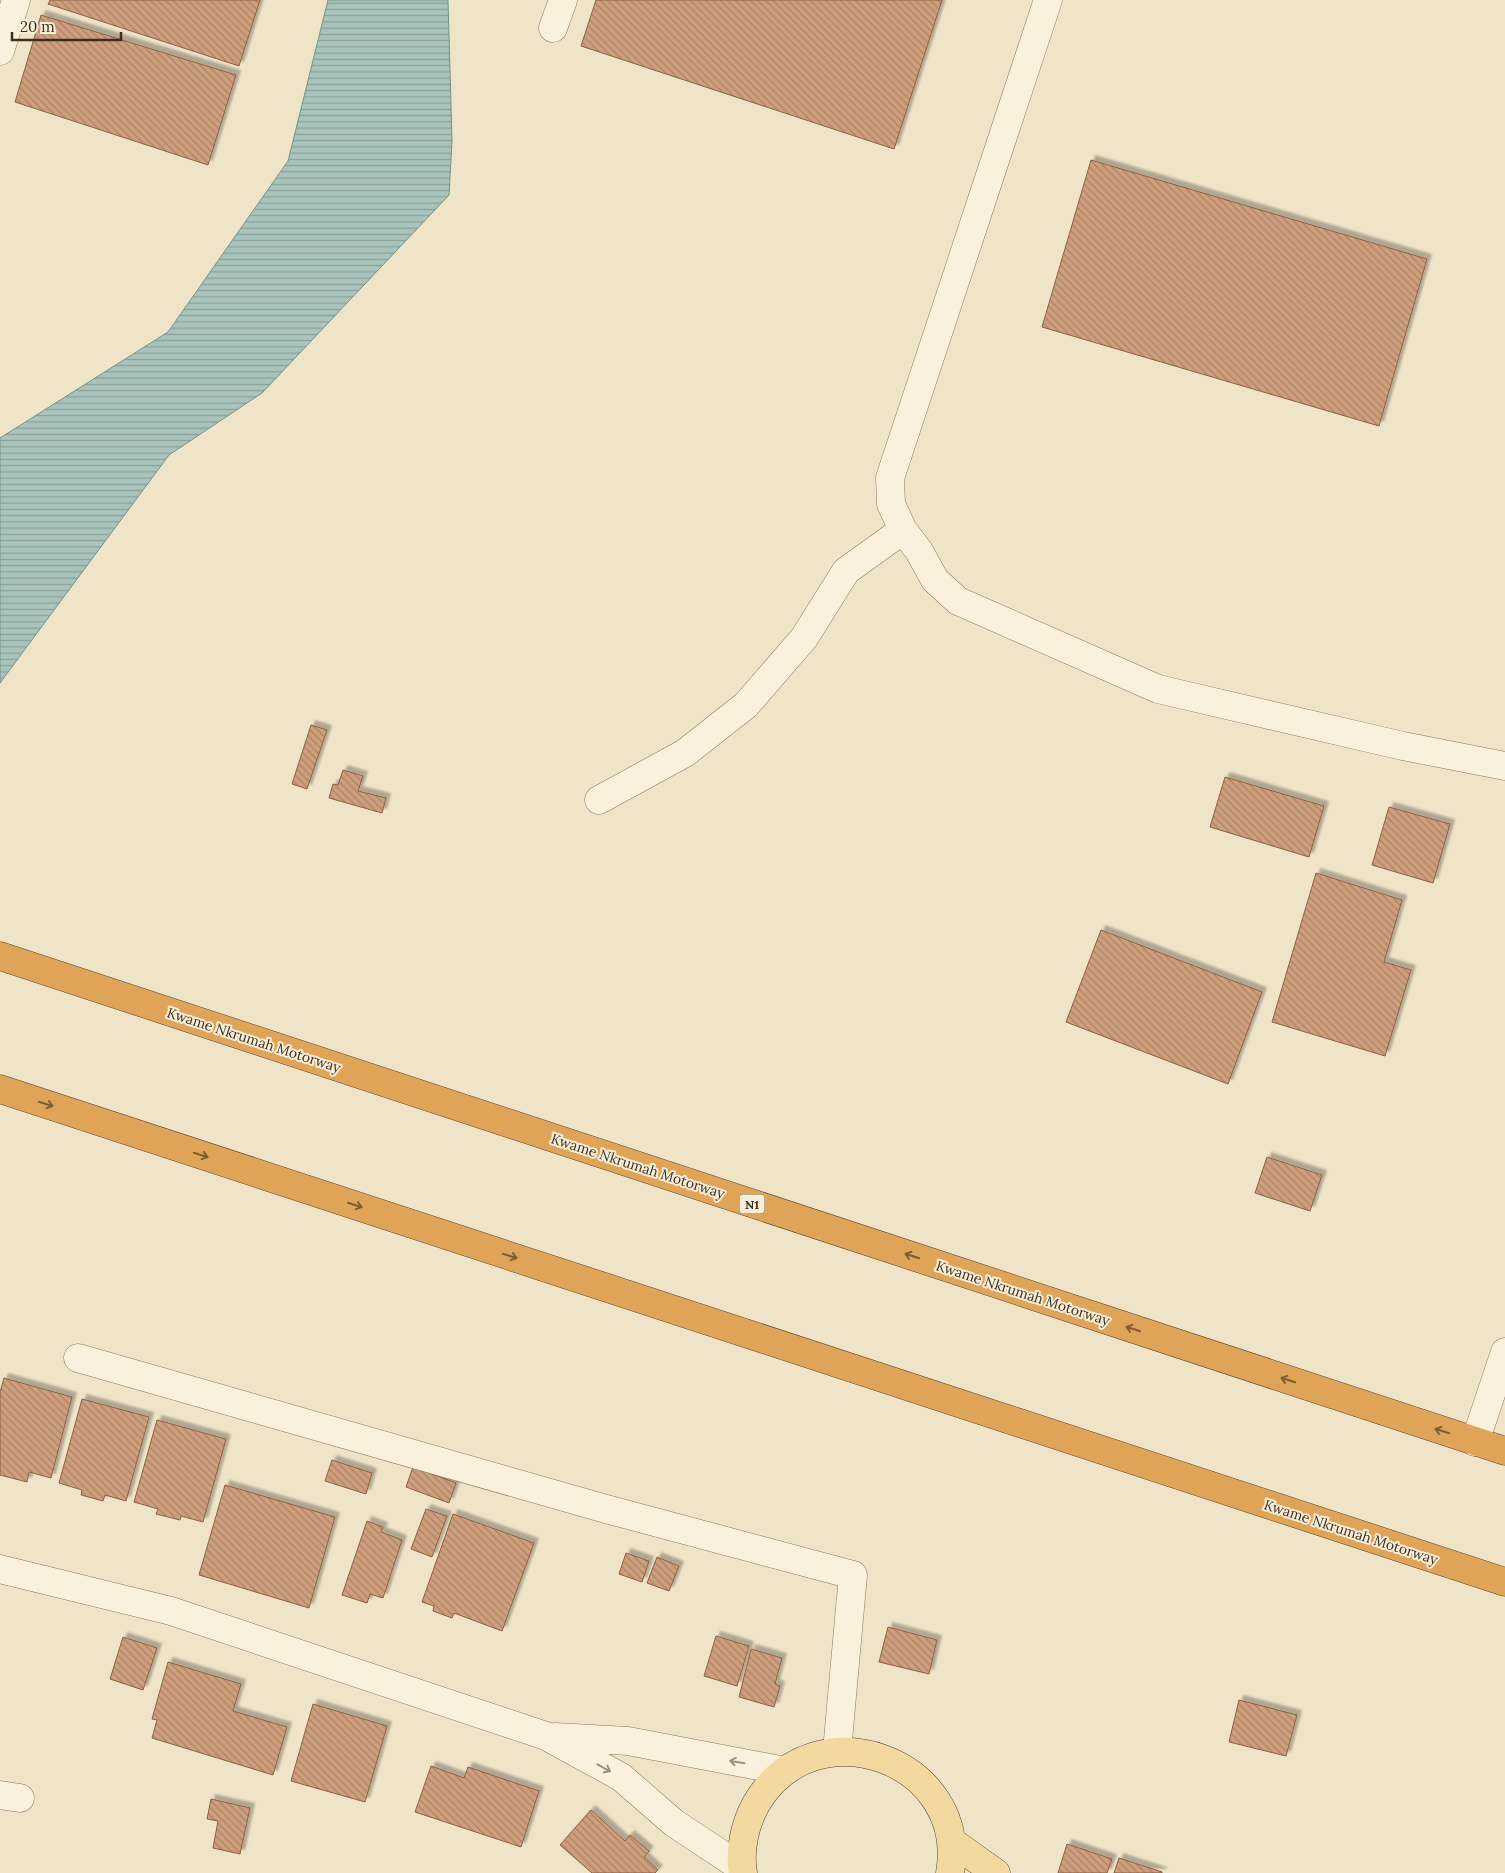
<svg xmlns="http://www.w3.org/2000/svg" width="1505" height="1873" viewBox="0 0 1505 1873" font-family="Lora,serif">
	<style>
		.water { fill: url(#water-rules); stroke: #6f938a }
		.building { fill: url(#building-back-hatch); stroke: #8d5f41; filter: url(#shadow) }
		.lines { fill: none; stroke-linecap: round; stroke-linejoin: round }
		.minor-casing { stroke: #8d765c; stroke-width: 29 }
		.major-casing { stroke: #5b4430; stroke-width: 29 }
		.highway-casing { stroke: #5b4430; stroke-width: 29 }
		.minor { stroke: #faf1dc; stroke-width: 28 }
		.major { stroke: #f3d9a0; stroke-width: 28 }
		.highway { stroke: #e0a458; stroke-width: 28 }
		.oneway { stroke: #7e5d36 }
		.oneway2 { stroke: #9c907e }
		.labels { text-anchor: middle; dominant-baseline: central; stroke-width: 4; stroke-linejoin: round; paint-order: stroke }
		.shield { fill: #f7eed8; stroke: #756857; stroke-width: 1 }
		.shield-label { font-size: 12px; font-weight: bold; fill: #3d2e20 }
		.street-label { font-size: 14px; fill: #3d2e20; stroke: #f7eed8 }
	</style>
	<defs>
		<pattern id="water-rules" width="6" height="5" patternUnits="userSpaceOnUse" patternTransform="scale(1.25)"><rect width="6" height="5" fill="#a9c4bc"/><path d="M0 2.5h6" fill="none" stroke="#8ba098"/></pattern>
		<pattern id="building-back-hatch" width="6" height="6" patternUnits="userSpaceOnUse" patternTransform="scale(1.25)"><rect width="6" height="6" fill="#cf9f7d"/><path d="M-1 5l2 2M0 0l6 6M5-1l2 2" fill="none" stroke="#a98266"/></pattern>
		<filter id="shadow"><feDropShadow dx="4.5" dy="-4.5" stdDeviation="1" flood-color="#0004"/></filter>
	</defs>
	<rect width="100%" height="100%" fill="#f0e4c8"/>
	<!-- water -->
	<path class="water" d="M328 0H448L452 141 449 195 262 393 169 455 0 683V438L168 332 288 161Z"/>
	<!-- building -->
	<path class="building" d="M50 0H260L239 66 48 4Z
		M596 0H942L894 149 581 46Z
		M41 15 236 75 208 165 15 102Z
		M1091 160 1427 259 1379 426 1042 327Z
		M311 725 327 730 307 789 292 784Z
		M343 770 363 776 358 791 386 798 382 813 329 798 333 784 338 785Z
		M1225 777 1324 806 1309 857 1210 827Z
		M1389 807 1450 824 1433 883 1372 865Z
		M1316 873 1402 900 1384 962 1411 970 1385 1056 1272 1022Z
		M1101 930 1262 992 1228 1084 1066 1022Z
		M1267 1157 1322 1175 1310 1211 1255 1193Z
		M4 1378 72 1397 51 1478 29 1472 27 1482 0 1475V1392Z
		M82 1399 149 1417 126 1501 105 1495 103 1501 81 1495 82 1490 59 1483Z
		M157 1420 226 1439 203 1522 181 1516 180 1520 156 1514 158 1509 134 1502Z
		M332 1460 372 1473 366 1494 325 1481Z
		M413 1467 456 1483 449 1503 406 1487Z
		M225 1485 335 1517 309 1608 199 1575Z
		M426 1509 447 1516 432 1557 411 1549Z
		M453 1514 534 1543 502 1631 454 1613 452 1618 433 1611 434 1606 422 1602Z
		M367 1521 383 1527 381 1532 402 1540 383 1598 370 1594 367 1603 342 1595Z
		M626 1553 649 1561 642 1582 619 1574Z
		M657 1557 679 1566 669 1591 647 1583Z
		M888 1627 937 1640 929 1674 879 1662Z
		M716 1636 749 1646 737 1686 704 1676Z
		M123 1637 157 1648 143 1690 110 1679Z
		M751 1649 782 1658 775 1684 780 1686 774 1707 739 1697Z
		M168 1662 241 1684 233 1711 287 1727 273 1775 152 1738 157 1720 152 1719Z
		M1239 1700 1297 1715 1286 1756 1229 1742Z
		M313 1704 387 1726 365 1802 291 1781Z
		M431 1766 464 1778 468 1767 539 1791 521 1847 415 1812Z
		M211 1799 250 1808 240 1854 213 1848 218 1821 207 1819Z
		M591 1810 625 1841 630 1835 649 1851 644 1857 658 1870 655 1873H592L560 1845Z
		M1067 1844 1112 1859 1107 1873H1058Z
		M1119 1858 1162 1872V1873H1114Z"/>
	<g class="lines">
		<!-- minor casing -->
		<g class="minor-casing">
			<path id="minor" d="M1048 0 890 478 891 504 903 530 919 551 935 580 958 601 1158 689 1403 746 1505 766
				M553 28 563 0
				M0 51 16 0
				M599 800 685 753 746 705 804 638 846 571 903 530
				M78 1358 606 1509 853 1575 837 1751
				M1475 1442 1505 1352
				M0 1569 171 1611 546 1736 621 1777 674 1823 742 1868
				M555 1737 628 1741 785 1771
				M0 1795 20 1798"/>
		</g>
		<!-- major casing -->
		<g class="major-casing">
			<path id="major" d="M951 1841 996 1873
				M743 1873C739 1850 745 1824 756 1804 814 1704 970 1760 950 1873"/>
		</g>
		<!-- highway casing -->
		<g class="highway-casing">
			<path id="highway" d="M0 956 1505 1451
				M0 1089 1505 1582"/>
		</g>
		<!-- minor -->
		<use href="#minor" class="minor"/>
		<!-- major -->
		<use href="#major" class="major"/>
		<!-- highway -->
		<use href="#highway" class="highway"/>
	</g>
	<!-- one-way arrows -->
	<defs><path id="oneway-shaft" d="M-6 0H5M1.5-3L5.5 0L1.5 3" fill="none" stroke-width="1.6" stroke-linecap="round" stroke-linejoin="round" transform="scale(1.25)"/></defs>
	<g class="oneway">
		<use href="#oneway-shaft" transform="translate(46 1104) rotate(18)"/>
		<use href="#oneway-shaft" transform="translate(201 1155) rotate(18)"/>
		<use href="#oneway-shaft" transform="translate(355 1205) rotate(18)"/>
		<use href="#oneway-shaft" transform="translate(510 1256) rotate(18)"/>
		<use href="#oneway-shaft" transform="translate(912 1256) rotate(-162)"/>
		<use href="#oneway-shaft" transform="translate(1133 1329) rotate(-162)"/>
		<use href="#oneway-shaft" transform="translate(1288 1380) rotate(-162)"/>
		<use href="#oneway-shaft" transform="translate(1442 1431) rotate(-162)"/>
	</g>
	<g class="oneway2">
		<use href="#oneway-shaft" transform="translate(737 1762) rotate(-170)"/>
		<use href="#oneway-shaft" transform="translate(604 1768) rotate(29)"/>
	</g>
	<g class="labels">
		<!-- shield labels -->
		<rect class="shield" x="739.5" y="1194.5" width="25" height="19" rx="4"/>
		<g class="shield-label">
			<text x="752" y="1204">N1</text>
		</g>
		<!-- street labels -->
		<g class="street-label">
			<text transform="translate(254 1040) rotate(18)">Kwame Nkrumah Motorway</text>
			<text transform="translate(638 1166) rotate(18)">Kwame Nkrumah Motorway</text>
			<text transform="translate(1023 1293) rotate(18)">Kwame Nkrumah Motorway</text>
			<text transform="translate(1351 1532) rotate(18)">Kwame Nkrumah Motorway</text>
		</g>
	</g>
	<!-- scale -->
	<path d="M12 32v8h109v-8" fill="none" stroke="#3d2e20" stroke-width="2.5"/>
	<text x="20" y="32" font-size="15" fill="#3d2e20" stroke="#f7eed8" stroke-width="4" paint-order="stroke">20 m</text>
</svg>
